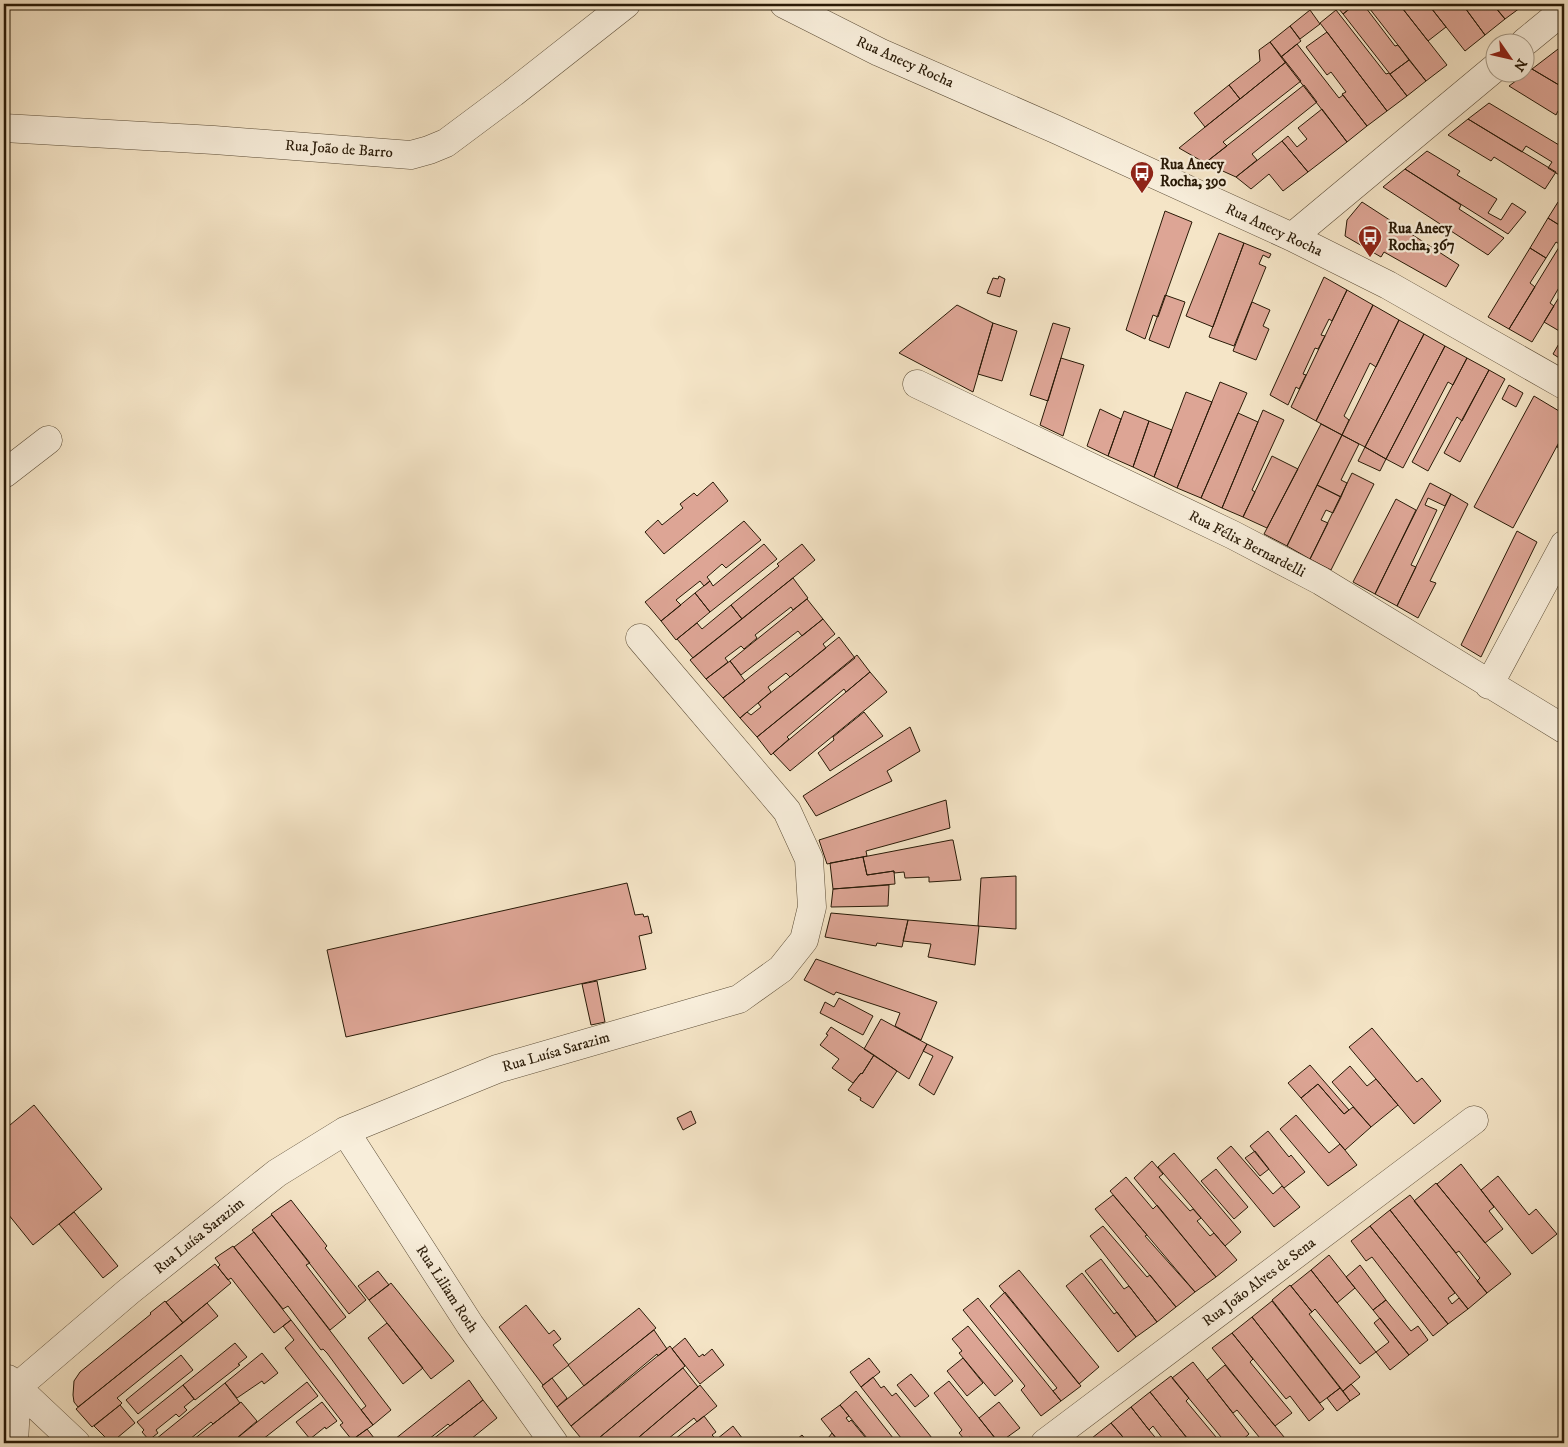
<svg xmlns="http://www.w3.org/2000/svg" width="1568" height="1447" viewBox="0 0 1568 1447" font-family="'IM FELL DW Pica',serif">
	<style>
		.building { fill: #dda595; stroke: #291a07 }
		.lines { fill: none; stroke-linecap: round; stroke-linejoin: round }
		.minor-casing { stroke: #5c4d37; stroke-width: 29 }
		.minor { stroke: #f8eedb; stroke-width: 28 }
		.labels { text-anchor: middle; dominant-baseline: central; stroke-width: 4.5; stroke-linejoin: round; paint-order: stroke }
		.street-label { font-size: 15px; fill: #291a07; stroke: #f8eedb }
		.poi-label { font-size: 15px; font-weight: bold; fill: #291a07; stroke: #f8eedb; text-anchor: start }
	</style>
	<rect width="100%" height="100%" fill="#f5e5c7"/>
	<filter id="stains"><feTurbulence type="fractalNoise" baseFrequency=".004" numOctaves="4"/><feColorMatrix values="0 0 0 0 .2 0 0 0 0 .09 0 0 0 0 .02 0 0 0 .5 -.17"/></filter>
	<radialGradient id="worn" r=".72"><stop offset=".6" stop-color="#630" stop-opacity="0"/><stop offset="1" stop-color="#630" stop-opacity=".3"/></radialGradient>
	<!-- building -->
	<path class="building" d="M1335 4H1354V5L1343 14Z
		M1356 4H1363L1395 46 1398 45 1409 60 1390 74 1343 14Z
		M1366 4H1399L1447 65 1426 81Z
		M1399 4H1428L1446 27 1428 41Z
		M1428 4H1456L1459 8 1463 5 1485 35 1465 51Z
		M1462 4H1493L1505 19 1485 35Z
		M1495 4H1524V5L1505 19 1493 5Z
		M1310 10 1320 24 1300 39 1290 26Z
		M1336 10 1386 74 1389 73 1407 96 1387 111 1320 23Z
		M1290 26 1301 41 1281 57 1270 42Z
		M1327 32 1387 111 1367 126 1342 94 1346 92 1331 72 1327 75 1306 47Z
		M1270 42 1286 62 1240 99 1229 85 1260 61 1259 50Z
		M1297 44 1339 98 1343 95 1367 126 1347 142 1281 57Z
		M1562 46 1564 48V88L1532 69Z
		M1409 60 1426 81 1407 96 1390 74Z
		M1286 62 1301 81 1223 142 1227 146 1205 163 1179 148Z
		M1532 69 1564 88V114L1558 111 1556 115 1509 86Z
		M1229 85 1240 99 1205 127 1194 113Z
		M1304 85 1317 102 1252 154 1257 160 1236 177 1205 163Z
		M1489 103 1564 148V178L1548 168 1552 162 1526 146 1522 152 1468 119Z
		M1322 109 1347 142 1308 172 1282 141 1288 136 1297 147 1307 139 1298 128Z
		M1468 119 1556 172 1545 189 1494 157 1491 161 1448 135Z
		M1282 141 1308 172 1283 191 1269 174 1251 189 1236 177Z
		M1427 151 1460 171 1457 175 1497 199 1488 213 1501 220 1512 203 1526 212 1508 234 1405 169Z
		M1405 169 1461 205 1459 209 1504 238 1488 255 1383 187Z
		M1362 202 1459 265 1446 287 1384 252 1381 257 1345 236 1347 220Z
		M1558 202 1564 206V228L1548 218Z
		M1165 211 1192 222 1158 317 1153 315 1145 339 1126 330Z
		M1548 218 1564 228V239L1561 245 1556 242 1546 258 1530 248Z
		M1219 233 1244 243 1213 327 1186 316Z
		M1564 239V279L1550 303 1554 306 1532 342 1509 329Z
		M1244 243 1271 254 1269 258 1263 255 1259 264 1266 267 1234 346 1209 337Z
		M1530 248 1546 258 1530 283 1535 287 1509 329 1488 317Z
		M999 276 1005 279 1000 297 987 293 993 278 998 279Z
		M1324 277 1347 290 1332 321 1329 319 1321 335 1325 336 1318 349 1315 348 1303 374 1306 375 1299 389 1296 387 1288 405 1270 395Z
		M1564 289V327L1561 332 1544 322Z
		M1347 290 1373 305 1316 421 1291 407Z
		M1165 295 1185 302 1169 348 1149 340Z
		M1252 302 1270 310 1263 326 1269 329 1256 360 1233 351Z
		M957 305 993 323 973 392 899 353Z
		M1373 305 1399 320 1376 367 1370 363 1344 416 1349 420 1342 435 1316 421Z
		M1399 320 1424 334 1365 447 1342 435Z
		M993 323 1017 331 1002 381 978 374Z
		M1053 323 1070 328 1048 401 1030 395Z
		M1424 334 1445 346 1386 459 1365 447Z
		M1564 335V361L1553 354Z
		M1445 346 1467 358 1453 385 1448 382 1403 468 1386 459Z
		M1061 358 1084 365 1063 436 1040 425Z
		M1467 358 1489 370 1462 421 1457 417 1428 471 1412 462Z
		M1489 370 1505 379 1460 462 1444 453Z
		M1220 382 1247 393 1201 498 1177 488Z
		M1509 385 1523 393 1516 407 1502 399Z
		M1186 392 1212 402 1177 488 1154 477Z
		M1534 396 1564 414V433L1513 528 1474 507Z
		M1100 409 1121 419 1108 456 1087 446Z
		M1263 410 1284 420 1252 490 1255 492 1243 517 1222 508Z
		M1124 411 1149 421 1133 467 1108 456Z
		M1238 413 1258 422 1222 508 1201 498Z
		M1149 421 1172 430 1154 477 1133 467Z
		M1321 424 1342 435 1287 546 1264 534Z
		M1564 434V451L1557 447Z
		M1342 435 1359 444 1341 480 1347 483 1341 497 1317 485Z
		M1365 447 1386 459 1380 471 1358 461Z
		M1272 456 1298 469 1267 528 1243 517Z
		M1352 473 1374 484 1331 570 1310 559Z
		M713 482 728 501 664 554 645 532 658 520 662 525 683 508 680 504 694 493 697 496Z
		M1430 483 1451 494 1445 506 1428 498 1425 505 1437 510 1411 565 1416 567 1397 606 1375 594Z
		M1317 485 1341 497 1333 513 1326 510 1321 520 1328 523 1310 559 1287 546Z
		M1451 494 1468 504 1430 581 1436 583 1418 618 1397 606Z
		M1396 499 1416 510 1375 594 1353 582Z
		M744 521 761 540 726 568 722 564 707 577 710 581 704 586 700 581 676 600 681 605 661 621 645 602Z
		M1517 531 1537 542 1481 657 1461 645Z
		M764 544 777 559 710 612 695 593 710 581 713 586Z
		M802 544 815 560 742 619 731 605 779 566 777 564Z
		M793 578 808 598 793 610 791 607 755 635 757 638 744 649 741 646 725 658 728 662 706 679 690 660Z
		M695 593 710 612 676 640 661 621Z
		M807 599 823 619 802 636 798 631 741 675 730 661Z
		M731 605 742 619 693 658 677 639 697 623 702 629Z
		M823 619 835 634 823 644 826 648 790 677 786 673 768 687 771 692 740 718 723 698Z
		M839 637 855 658 757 737 740 718 747 712 751 715 761 707 758 703Z
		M857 655 870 672 846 692 844 689 787 737 789 739 771 755 757 737Z
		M730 661 745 681 723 698 706 679Z
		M870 672 887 692 790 771 773 753Z
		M864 712 883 736 830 771 818 753 834 740 833 737Z
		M910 727 920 751 887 771 892 781 816 816 803 796Z
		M946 800 950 828 866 851 867 856 827 864 819 840Z
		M951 840H953L961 880 929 882V877L905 878 904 872 894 873V871L867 875 863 857Z
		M863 857 867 875 894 871 895 884 833 889 830 863Z
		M1016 876V929L978 926 981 878Z
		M627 883 635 915 643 914 644 917 648 916 652 933 639 936 646 969 346 1037 327 950Z
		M889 885 888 906 831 907 833 889Z
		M831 913 908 920 902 947 877 943 876 946 825 937Z
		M908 920 979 926 975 965 928 957 931 944 903 941Z
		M816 959 937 1002 921 1040 895 1026 900 1013 836 992 834 995 804 980Z
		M597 981 605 1022 591 1025 582 984Z
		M839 998 873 1016 863 1035 820 1013 825 1002 834 1007Z
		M881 1019 927 1044 909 1079 864 1049Z
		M831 1027 874 1055 862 1074 861 1073 853 1083 832 1068 839 1059 820 1045 828 1035 826 1034Z
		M1372 1028 1417 1082 1422 1078 1441 1101 1414 1124 1349 1047Z
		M927 1044 953 1057 934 1095 919 1085 933 1056 923 1051Z
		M874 1055 897 1071 873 1108 860 1100 861 1098 848 1090 861 1073 862 1074Z
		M1310 1065 1349 1110 1344 1114 1318 1084 1301 1098 1288 1083Z
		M1350 1066 1367 1086 1376 1079 1398 1105 1371 1127 1332 1082Z
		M1318 1084 1344 1114 1353 1107 1371 1127 1345 1150 1301 1098Z
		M34 1105 102 1189 33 1245 4 1209V1130Z
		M691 1111 696 1123 683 1130 677 1118Z
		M1296 1115 1329 1153 1340 1144 1357 1165 1328 1186 1280 1129Z
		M1268 1131 1289 1157 1291 1155 1305 1172 1284 1188 1250 1146Z
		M1231 1146 1273 1194 1282 1186 1300 1207 1274 1227 1217 1158Z
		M1255 1151 1269 1169 1260 1176 1245 1158Z
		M1174 1153 1241 1232 1225 1246 1158 1167Z
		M1152 1161 1163 1174 1159 1177 1190 1211 1193 1209 1201 1218 1197 1221 1210 1236 1214 1233 1237 1260 1216 1277 1134 1178Z
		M1461 1164 1494 1207 1489 1211 1503 1229 1485 1243 1437 1184Z
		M1216 1169 1248 1207 1234 1219 1201 1181Z
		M1498 1176 1529 1215 1536 1209 1557 1234 1532 1254 1481 1190Z
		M1126 1177 1153 1209 1157 1205 1216 1277 1195 1292 1110 1191Z
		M1436 1183 1511 1274 1487 1293 1477 1281 1480 1278 1459 1251 1456 1253 1414 1201Z
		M1113 1195 1147 1235 1145 1236 1195 1292 1176 1307 1095 1209Z
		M1410 1195 1487 1293 1468 1309 1390 1210Z
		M291 1200 327 1246 325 1248 366 1300 349 1314 271 1214Z
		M1390 1210 1455 1293 1448 1298 1452 1304 1459 1298 1468 1309 1448 1324 1370 1226Z
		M74 1212 118 1266 103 1278 59 1224Z
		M272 1215 310 1263 306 1265 346 1317 330 1330 252 1230Z
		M1103 1226 1147 1277 1150 1275 1176 1307 1157 1322 1090 1236Z
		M1370 1226 1448 1324 1433 1336 1372 1257 1366 1261 1351 1241Z
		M254 1232 391 1410 373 1425 361 1410 366 1406 327 1353 323 1349 321 1350 288 1306 283 1309 234 1247Z
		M233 1246 291 1320 274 1333 231 1278 228 1280 218 1267 220 1265 215 1258Z
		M1329 1255 1355 1288 1337 1303 1311 1270Z
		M1101 1259 1124 1289 1129 1286 1157 1322 1136 1337 1085 1271Z
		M215 1264 231 1283 183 1323 166 1302Z
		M1360 1265 1386 1300 1373 1310 1346 1277Z
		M1019 1270 1099 1367 1079 1384 999 1286Z
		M1311 1270 1376 1352 1360 1364 1315 1309 1312 1312 1291 1286Z
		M378 1271 389 1285 369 1300 358 1286Z
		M1082 1273 1114 1314 1117 1312 1136 1337 1118 1352 1066 1286Z
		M391 1283 454 1361 431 1379 369 1300Z
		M1290 1285 1312 1312 1309 1314 1360 1377 1343 1391 1272 1300Z
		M1005 1292 1081 1386 1061 1401 1053 1391 1057 1388 990 1306Z
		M978 1298 1061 1401 1041 1416 1021 1390 1025 1386 963 1310Z
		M1386 1300 1411 1331 1418 1326 1428 1340 1409 1355 1373 1310Z
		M165 1301 183 1323 78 1407 74 1402 73 1395 74 1381 80 1372 151 1314 150 1313Z
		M1272 1301 1340 1388 1320 1403 1252 1317Z
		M207 1303 218 1316 117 1398 122 1403 120 1405 92 1427 76 1409Z
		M526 1305 549 1334 554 1330 561 1339 553 1345 569 1365 543 1385 499 1327Z
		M639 1308 656 1328 584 1386 568 1365Z
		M1252 1317 1324 1409 1309 1421 1290 1396 1286 1399 1232 1333Z
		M1380 1318 1409 1355 1390 1370 1376 1352 1389 1342 1374 1323Z
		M291 1320 373 1425 352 1440 340 1425 343 1423 285 1348 294 1340 283 1326Z
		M387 1323 423 1368 403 1384 368 1338Z
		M968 1326 1013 1381 995 1396 959 1353 962 1351 952 1339Z
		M654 1330 667 1349 658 1356 657 1354 571 1426 557 1407Z
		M1232 1333 1253 1359 1250 1362 1292 1413 1275 1426 1212 1348Z
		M685 1338 699 1357 703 1354 704 1356 712 1349 724 1365 700 1384 672 1349Z
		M235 1343 247 1357 238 1364 240 1365 195 1400 183 1385Z
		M670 1346 685 1366 593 1443H585L571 1426Z
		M262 1353 278 1373 264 1384 262 1381 237 1398 225 1383Z
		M181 1355 193 1370 138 1414 126 1400Z
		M869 1358 880 1372 861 1387 850 1372Z
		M963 1358 983 1383 967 1396 947 1371Z
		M1193 1362 1249 1434 1239 1443H1226L1172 1378Z
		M1225 1365 1275 1426 1289 1443H1264L1237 1410 1233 1413 1207 1380Z
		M683 1368 698 1387 632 1443H593Z
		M911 1374 929 1396 915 1407 897 1385Z
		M1171 1376 1189 1398 1186 1401 1221 1443H1191L1150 1392Z
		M873 1377 881 1388 884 1386 892 1396 896 1393 936 1443H905L861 1387Z
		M552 1378 567 1398 557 1407 542 1386Z
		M469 1380 483 1400 450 1426 448 1424 424 1443H390Z
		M949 1381 979 1418 999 1443H975L970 1437 965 1440 959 1433 962 1430 934 1393Z
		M307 1382 318 1396 258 1443H231Z
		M225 1383 240 1403 213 1424 211 1422 190 1439 191 1441 189 1443H151Z
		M1351 1384 1360 1394 1350 1401 1343 1391Z
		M183 1385 194 1399 184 1407 187 1410 179 1417 176 1414 156 1430 158 1433 149 1440 142 1432 144 1430 137 1422Z
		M700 1385 717 1406 697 1422 694 1418 663 1443H632Z
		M1340 1388 1350 1401 1337 1411 1327 1398Z
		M856 1391 897 1443H871L840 1405Z
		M1150 1392 1191 1443H1166L1153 1426 1149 1430 1131 1407Z
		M483 1400 497 1418 466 1443 462 1441 459 1443H428Z
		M241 1402 257 1421 231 1443H229L227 1440 224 1443H189Z
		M322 1402 337 1421 326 1429 325 1427 310 1439 296 1422Z
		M999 1402 1020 1428 999 1443 979 1418Z
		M120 1405 135 1423 111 1443 94 1426Z
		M840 1405 849 1416 846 1418 849 1422 851 1420 870 1443H840L821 1419Z
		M1131 1407 1149 1430 1160 1443H1128L1111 1423Z
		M704 1416 716 1432 712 1435 715 1438 708 1443H670Z
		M1111 1423 1128 1443H1096L1092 1438Z
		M733 1426 746 1443H712Z
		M367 1429 378 1443H355L352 1440Z
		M832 1433 840 1443H820L829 1437Z
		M802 1435 809 1443H792Z
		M1092 1438 1096 1443H1086Z"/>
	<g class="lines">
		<!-- minor casing -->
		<g class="minor-casing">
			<path id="minor" d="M784 4 879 52 1055 129 1292 237 1388 285 1564 385
				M1525 42 1564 10
				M4 128 214 140 411 155 429 150 446 143 513 93 626 4
				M1292 237 1496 67
				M917 384 1233 535 1321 581 1564 729
				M4 474 48 440
				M1489 685 1564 545
				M345 1131 470 1325 554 1443
				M8 1379 76 1443
				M14 1443 17 1387 128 1292 277 1173 345 1131 497 1069 739 999 781 969 804 940 812 907 809 859 787 811 640 638
				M1045 1443 1474 1120"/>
		</g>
		<!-- minor -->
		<use href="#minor" class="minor"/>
	</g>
	<!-- icons -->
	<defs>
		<g id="bus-pin" transform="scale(1.25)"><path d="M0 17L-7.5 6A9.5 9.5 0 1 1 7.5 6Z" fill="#8f2418" stroke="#f8eedb"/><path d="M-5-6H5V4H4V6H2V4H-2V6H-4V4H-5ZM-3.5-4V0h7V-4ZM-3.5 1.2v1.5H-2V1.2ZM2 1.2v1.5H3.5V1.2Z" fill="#fff"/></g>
	</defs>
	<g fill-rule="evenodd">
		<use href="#bus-pin" x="1142" y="173"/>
		<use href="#bus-pin" x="1370" y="237"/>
	</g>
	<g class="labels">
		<!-- street labels -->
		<g class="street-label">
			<text transform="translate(905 62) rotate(24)">Rua Anecy Rocha</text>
			<text transform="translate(339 149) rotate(4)">Rua João de Barro</text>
			<text transform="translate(1274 230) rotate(25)">Rua Anecy Rocha</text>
			<text transform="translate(1247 544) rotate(27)">Rua Félix Bernardelli</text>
			<text transform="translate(556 1052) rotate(-16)">Rua Luísa Sarazim</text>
			<text transform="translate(199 1236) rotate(-39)">Rua Luísa Sarazim</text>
			<text transform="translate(1259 1282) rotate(-37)">Rua João Alves de Sena</text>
			<text transform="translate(447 1289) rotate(57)">Rua Liliam Roth</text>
		</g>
		<!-- poi labels -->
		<g class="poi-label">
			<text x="1160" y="164">Rua Anecy<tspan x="1160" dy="17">Rocha, 390</tspan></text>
			<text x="1388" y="228">Rua Anecy<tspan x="1388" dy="17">Rocha, 367</tspan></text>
		</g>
	</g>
	<!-- margin -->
	<rect width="1568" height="1447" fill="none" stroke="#f5e5c7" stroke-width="20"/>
	<rect x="5" y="5" width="1558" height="1437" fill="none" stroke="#291a07" stroke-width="2.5"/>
	<rect x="10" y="10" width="1548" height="1427" fill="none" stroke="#291a07"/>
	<!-- north arrow -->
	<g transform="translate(1510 58) rotate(124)"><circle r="24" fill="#f8eedb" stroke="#a59986"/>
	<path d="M0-4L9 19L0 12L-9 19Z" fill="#8f2418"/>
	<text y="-8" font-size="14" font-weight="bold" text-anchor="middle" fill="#291a07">N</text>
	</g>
	<rect width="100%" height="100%" filter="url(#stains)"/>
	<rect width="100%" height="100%" fill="url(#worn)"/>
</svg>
